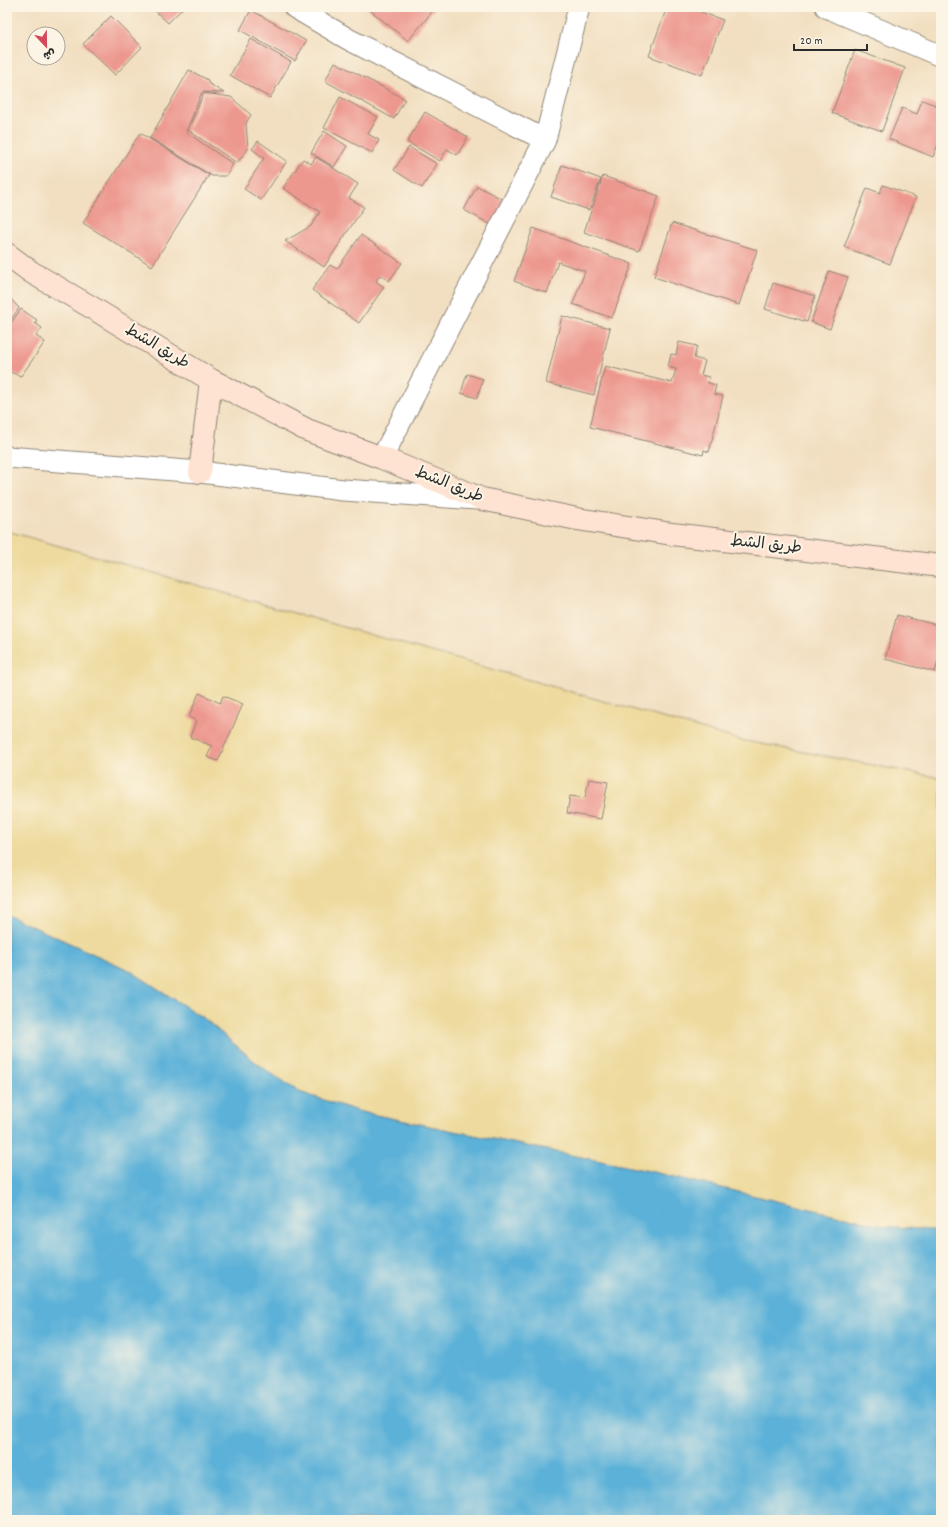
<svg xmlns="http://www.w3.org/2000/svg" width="948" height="1527" viewBox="0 0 948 1527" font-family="Dekko,'Playpen Sans Arabic',sans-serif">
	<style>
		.sand { fill: #eeda9e; stroke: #8c8264 }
		.water { fill: #5cb1d8; stroke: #446e82 }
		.building { fill: #ed988f }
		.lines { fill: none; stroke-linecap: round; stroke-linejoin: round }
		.minor-casing { stroke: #8e8576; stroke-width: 23 }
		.secondary-casing { stroke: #8e8576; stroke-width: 24 }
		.minor { stroke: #fff; stroke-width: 21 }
		.secondary { stroke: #fee3d2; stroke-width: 22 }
		.labels { text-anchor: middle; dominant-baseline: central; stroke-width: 4; stroke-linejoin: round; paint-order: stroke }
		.street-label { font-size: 16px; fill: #2b2b2b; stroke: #fcf5e5 }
	</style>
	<rect width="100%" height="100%" fill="#fcf5e5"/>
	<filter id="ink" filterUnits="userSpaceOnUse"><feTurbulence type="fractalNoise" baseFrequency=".025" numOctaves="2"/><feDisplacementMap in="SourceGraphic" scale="8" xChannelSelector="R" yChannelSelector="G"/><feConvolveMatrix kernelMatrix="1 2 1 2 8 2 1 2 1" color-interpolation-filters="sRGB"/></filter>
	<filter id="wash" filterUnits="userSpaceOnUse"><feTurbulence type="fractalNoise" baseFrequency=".012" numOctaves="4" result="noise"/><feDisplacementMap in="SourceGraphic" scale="16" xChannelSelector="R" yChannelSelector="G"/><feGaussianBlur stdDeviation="0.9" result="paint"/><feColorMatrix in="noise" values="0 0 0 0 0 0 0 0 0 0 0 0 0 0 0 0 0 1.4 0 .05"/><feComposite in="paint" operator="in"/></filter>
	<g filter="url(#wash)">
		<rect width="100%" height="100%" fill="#f2dfc1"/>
		<!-- sand -->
		<path class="sand" d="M7 531 740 740 941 778V1231L883 1226 649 1171 361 1112 299 1092 260 1066 206 1020 129 970 7 915Z"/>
		<!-- water -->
		<path class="water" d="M7 915 129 970 206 1020 260 1066 299 1092 361 1112 649 1171 883 1226 941 1231V1520H7Z"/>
		<g id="blocks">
			<!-- building -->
			<path class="building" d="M151 7H184L168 23Z
				M366 7H436L408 41Z
				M667 7H687L723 20 702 75 649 56Z
				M251 10 306 41 295 61 240 30Z
				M111 16 142 47 115 75 83 44Z
				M251 39 291 62 270 98 230 75Z
				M855 50 905 68 882 131 832 113Z
				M335 62 405 99 394 119 325 81Z
				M189 70 208 80V83L224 93 202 92 186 132 233 164 226 176H212L150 138Z
				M204 93 231 97 251 115 246 123 248 149 237 163 188 130Z
				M340 97 378 117 368 134 379 140 372 153 324 128Z
				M922 100 941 107V137L933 157 889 139 902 108 917 114Z
				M425 112 468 137 457 155 447 149 440 161 407 142Z
				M324 131 347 146 334 167 311 153Z
				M140 133 209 175 152 266 83 223Z
				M258 141 287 161 261 200 244 189 264 158 252 149Z
				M409 147 437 164 422 188 394 170Z
				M316 157 358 184 349 198 364 207 324 267 285 241 311 226 320 212 283 188 303 159 311 164Z
				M562 165 601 179 589 210 551 197Z
				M603 176 659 196 639 251 584 232Z
				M883 185 916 197 890 264 844 247 867 188 880 193Z
				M477 186 510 203 497 228 464 210Z
				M672 223 757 250 739 305 654 277Z
				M533 228 632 264 612 318 573 304 585 271 558 262 547 293 514 281Z
				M361 235 402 263 389 281 380 275 376 281 384 287 359 323 312 290 330 265 337 269Z
				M829 271 848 277 830 329 811 322Z
				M773 283 815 296 807 322 765 309Z
				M7 295 19 308 7 325Z
				M21 309 37 320 35 323 42 328 36 336 45 342 21 376 7 371V328Z
				M562 316 610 328 594 395 546 383Z
				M679 342 697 346 694 358 705 361 701 375 709 377 708 383 716 385 714 394 723 396 709 452 704 450 703 455 590 427 605 366 672 383 676 369 668 367 671 354 676 355Z
				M467 374 483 379 477 398 461 393Z
				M941 611V650L935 672 885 659 897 615 937 625Z
				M199 693 220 703 223 696 243 704 218 761 207 757 212 746 190 737 196 721 189 717Z
				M589 779 608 782 601 819 567 813 570 796 585 798Z"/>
		</g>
	</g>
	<g filter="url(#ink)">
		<use href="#blocks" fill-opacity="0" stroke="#8e8576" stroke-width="1"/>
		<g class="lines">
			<!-- minor casing -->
			<g class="minor-casing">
				<path id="minor" d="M294 7 348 39 545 140
					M826 7 941 56
					M7 457 200 472 343 490 477 499
					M382 458 545 140 579 7"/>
			</g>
			<!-- secondary casing -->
			<g class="secondary-casing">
				<path id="secondary" d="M7 254 31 272 91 307 211 380 307 430 382 458 482 499 577 519 672 534 941 566
					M200 472 211 380"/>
			</g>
			<!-- minor -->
			<use href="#minor" class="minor"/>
			<!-- secondary -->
			<use href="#secondary" class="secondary"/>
		</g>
	</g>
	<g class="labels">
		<!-- street labels -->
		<g class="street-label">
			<text transform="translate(157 347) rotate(31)">طريق الشط</text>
			<text transform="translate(449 485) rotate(22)">طريق الشط</text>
			<text transform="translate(766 545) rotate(6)">طريق الشط</text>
		</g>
	</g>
	<!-- margin -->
	<rect width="948" height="1527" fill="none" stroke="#fcf5e5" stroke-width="24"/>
	<!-- north arrow -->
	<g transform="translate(46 46) rotate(158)"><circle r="19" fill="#fcf5e5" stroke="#a8a49b"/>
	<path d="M0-3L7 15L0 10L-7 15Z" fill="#d1495b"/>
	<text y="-6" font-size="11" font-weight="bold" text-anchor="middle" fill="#2b2b2b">ش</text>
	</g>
	<!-- scale -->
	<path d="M794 44v6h73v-6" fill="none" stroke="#2b2b2b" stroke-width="2"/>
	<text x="800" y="44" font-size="12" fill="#2b2b2b" stroke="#fcf5e5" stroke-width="3" paint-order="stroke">20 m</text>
</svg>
